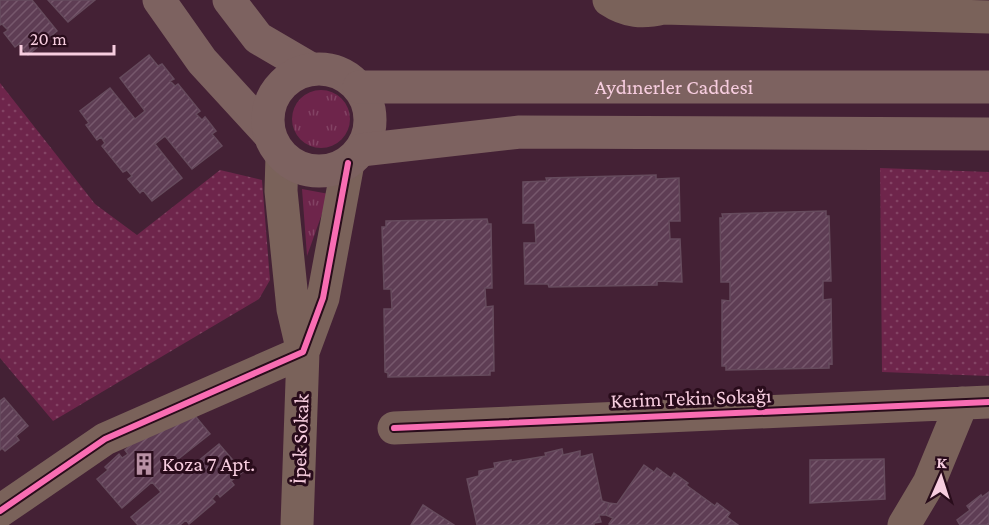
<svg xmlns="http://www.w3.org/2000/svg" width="989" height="525" viewBox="0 0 989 525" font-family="'Crimson Pro',serif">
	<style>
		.grass { fill: url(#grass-tufts) }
		.park { fill: url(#park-dots) }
		.building { fill: url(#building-hatch); stroke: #664b5d; stroke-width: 1.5 }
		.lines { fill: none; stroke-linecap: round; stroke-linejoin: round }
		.minor { stroke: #7a625a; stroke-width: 33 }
		.major { stroke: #7d6260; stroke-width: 33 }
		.cycleway-casing { stroke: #290c1b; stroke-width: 10 }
		.cycleway { stroke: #f96db3; stroke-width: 6 }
		.labels { text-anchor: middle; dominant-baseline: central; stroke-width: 6; stroke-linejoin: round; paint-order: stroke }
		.street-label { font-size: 21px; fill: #f7cddf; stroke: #290c1b }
		.poi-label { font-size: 21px; fill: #f7cddf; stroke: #290c1b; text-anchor: start }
	</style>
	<defs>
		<pattern id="grass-tufts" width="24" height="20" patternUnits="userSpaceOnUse" patternTransform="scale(1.5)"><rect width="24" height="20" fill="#6e254b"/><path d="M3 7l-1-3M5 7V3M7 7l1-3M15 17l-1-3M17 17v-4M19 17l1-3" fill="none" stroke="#834364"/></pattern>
		<pattern id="park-dots" width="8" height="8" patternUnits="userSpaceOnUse" patternTransform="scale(1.5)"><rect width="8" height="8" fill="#6e254b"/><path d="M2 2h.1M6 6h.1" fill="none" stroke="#834364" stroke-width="1.8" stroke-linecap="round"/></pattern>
		<pattern id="building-hatch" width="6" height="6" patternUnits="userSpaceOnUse" patternTransform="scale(1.5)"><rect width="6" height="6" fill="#5e3d54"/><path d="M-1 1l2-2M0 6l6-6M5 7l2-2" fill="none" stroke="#76586c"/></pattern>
	</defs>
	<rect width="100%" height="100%" fill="#442135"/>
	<!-- grass -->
	<path class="grass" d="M292 119a29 29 0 1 1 58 0a29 29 0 1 1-58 0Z
		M302 189 329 194 307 256Z"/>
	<!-- park -->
	<path class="park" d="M0 83 95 204 137 235 220 170 262 180 270 280 259 299 53 421 0 358Z
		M880 168 989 172V376L882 372Z"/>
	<!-- building -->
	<path class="building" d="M0 0H32L57 31 28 55 19 44 15 47 4 33 8 30 2 24 0 25Z
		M48 0H95L68 22Z
		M149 55 158 66 162 64 174 79 170 81 175 86 178 84 200 111 196 114 202 120 205 117 216 131 212 134 222 146 192 169 165 136 155 144 182 178 152 201 143 190 140 193 128 179 132 176 127 170 123 172 102 146 105 143 101 137 97 140 86 125 89 123 80 111 110 88 135 119 145 111 120 78Z
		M656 175V179L679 178 680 221H669L670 239H680L682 282 657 281V285L549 287 548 284H525L524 243H536L535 223H523V182L547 181 546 178Z
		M826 211V216H829L831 281H823V300L831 299 832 364 829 363V368L726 370V366H722V300L730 301V282H721L720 218H723L722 214Z
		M487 219 488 224H491L492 288H485L486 307 493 306 494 371H490V375L388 377V373L385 372 384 309H392L391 289H384L382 227H386V221Z
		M4 398 28 426 16 436 19 440 5 451 2 448 0 450V401Z
		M186 405 210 434 177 460 186 471 219 444 243 472 231 481 234 485 220 497 217 493 212 499 215 502 189 524 186 520 180 525H138L131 517 161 492 152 482 122 508 97 479 108 470 105 467 119 454 122 458 128 454 125 450 151 427Z
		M562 449 563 455 580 451V457L592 454 602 501 609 503 606 515H599L601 522 594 523V525H477L467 479 479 476V471L495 468 494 463 511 460V462L546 456 545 453Z
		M884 459 885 499 810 503V460Z
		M644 465 654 472 657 468 671 478 674 473 688 483 686 485 715 506 717 503 730 513 727 517 738 525H611L609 524 613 518 606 515 609 503 617 504Z
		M989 492V525H960L957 520 970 510 967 506 981 495 982 497Z
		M423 505 454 525H411Z"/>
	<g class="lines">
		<!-- minor -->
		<path class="minor" d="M609 0C627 12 643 13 663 8L989 17
			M282 156 281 191 293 309 303 352 297 525
			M394 428 989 402
			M0 511 105 439 303 352 323 298 348 163
			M904 525 929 483 962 403"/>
		<!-- major -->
		<g class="major">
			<path d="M159 0 202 61 269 134"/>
			<path d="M229 0 258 38 311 69"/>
			<circle cx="319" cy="120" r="51"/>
			<path id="s1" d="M359 87H989"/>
			<path d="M361 150 520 132 989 134"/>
		</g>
		<!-- cycleway casing -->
		<g class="cycleway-casing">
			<path id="cycleway" d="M394 428 989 402
				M0 511 105 439 303 352 323 298 348 163"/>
		</g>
		<!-- cycleway -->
		<use href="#cycleway" class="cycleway"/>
	</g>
	<!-- icons -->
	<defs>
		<g id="building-bare" transform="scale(1.8)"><path d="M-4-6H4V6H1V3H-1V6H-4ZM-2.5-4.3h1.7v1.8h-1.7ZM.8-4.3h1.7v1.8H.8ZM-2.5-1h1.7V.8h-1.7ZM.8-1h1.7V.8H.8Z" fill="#b891a4" stroke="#290c1b" stroke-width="2.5" paint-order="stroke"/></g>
	</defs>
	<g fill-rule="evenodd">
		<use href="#building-bare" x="144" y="464"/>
	</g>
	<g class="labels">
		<!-- street labels -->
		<g class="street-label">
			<text stroke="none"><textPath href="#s1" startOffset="315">Aydınerler Caddesi</textPath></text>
			<text transform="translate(691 398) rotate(-2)">Kerim Tekin Sokağı</text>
			<text transform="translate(300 439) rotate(-88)">İpek Sokak</text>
		</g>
		<!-- poi labels -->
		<g class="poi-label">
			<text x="162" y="464">Koza 7 Apt.</text>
		</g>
	</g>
	<!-- north arrow -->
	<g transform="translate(941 477) rotate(3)" stroke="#290c1b" stroke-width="4.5" paint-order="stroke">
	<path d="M0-4.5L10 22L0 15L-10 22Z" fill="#f7cddf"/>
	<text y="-9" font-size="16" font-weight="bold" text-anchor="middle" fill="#f7cddf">K</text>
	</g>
	<!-- scale -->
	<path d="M21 45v9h93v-9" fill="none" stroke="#f7cddf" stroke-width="3"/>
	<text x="30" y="45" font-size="18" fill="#f7cddf" stroke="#290c1b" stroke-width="4.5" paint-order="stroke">20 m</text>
</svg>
